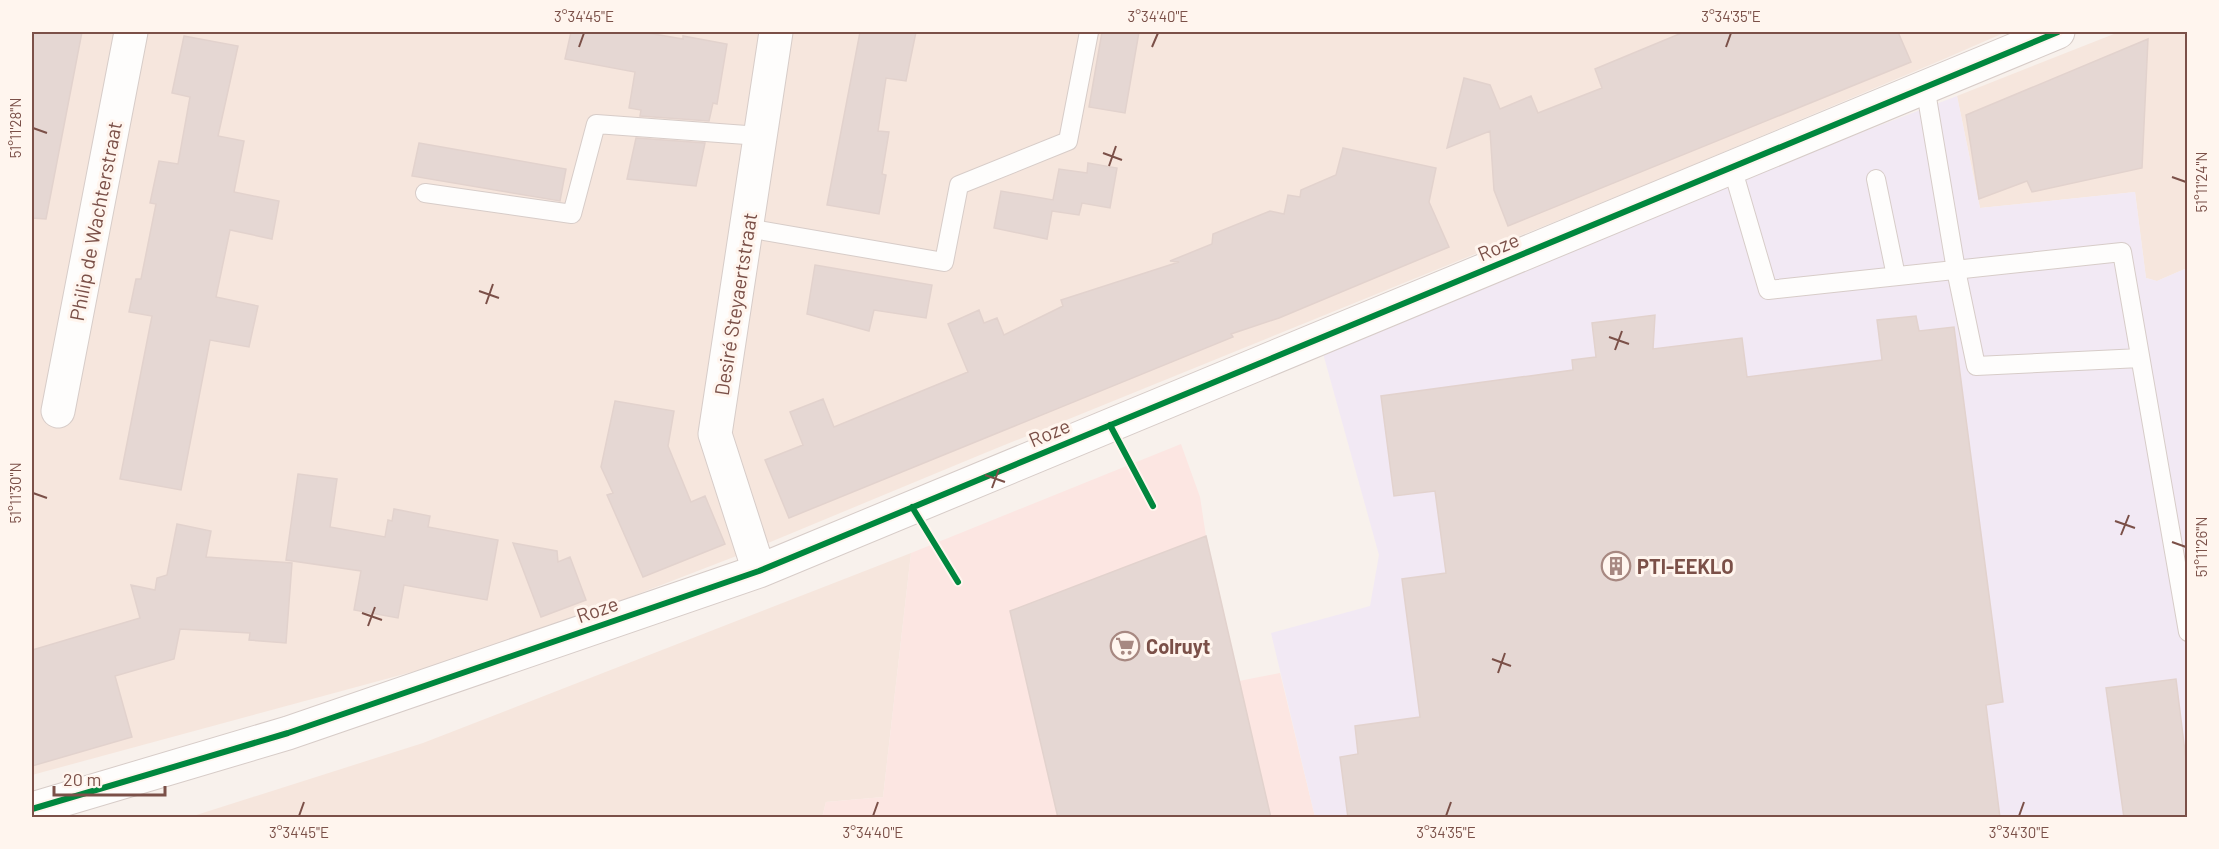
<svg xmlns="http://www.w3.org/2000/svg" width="2219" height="849" viewBox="0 0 2219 849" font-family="Barlow,sans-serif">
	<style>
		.residential { fill: #f6e6dd }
		.commercial { fill: #fce6e2 }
		.education { fill: #f2e9f4 }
		.building { fill: #e5d7d3; stroke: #e2d2cd; stroke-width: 1.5 }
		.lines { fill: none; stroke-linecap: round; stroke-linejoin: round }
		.service-casing { stroke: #d7ccc8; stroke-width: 20 }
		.minor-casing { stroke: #d7ccc8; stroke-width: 35 }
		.service { stroke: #fefdfc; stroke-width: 18 }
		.minor { stroke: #fefdfc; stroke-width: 33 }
		.cycleway-casing { stroke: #fff5ee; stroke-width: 10 }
		.cycleway { stroke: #00873e; stroke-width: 6 }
		.ticks { fill: none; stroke: #7b5048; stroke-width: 2 }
		.labels { text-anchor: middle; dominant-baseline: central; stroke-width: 6; stroke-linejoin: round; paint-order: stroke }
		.street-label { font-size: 20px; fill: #7b5048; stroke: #fff5ee }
		.poi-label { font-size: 20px; font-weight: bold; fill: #7b5048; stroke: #fff5ee; text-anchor: start }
		.neatline { fill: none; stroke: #7b5048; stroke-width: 2 }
		.ticks-label { font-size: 15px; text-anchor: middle; fill: #7b5048 }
	</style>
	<rect width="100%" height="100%" fill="#f8f1ec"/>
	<!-- residential -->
	<path class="residential" d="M32 32H2006L1944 59 1655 181 980 455 739 555 493 650 32 775Z
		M2119 32H2187V268L2157 281 2146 278 2135 192 1980 208 1957 96Z
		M911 553 883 797 826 802 822 818H187L423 743Z"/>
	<!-- commercial -->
	<path class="commercial" d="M1181 444 1200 497 1206 536 1239 681 1280 673 1315 817 822 818 826 802 883 797 911 553Z"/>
	<!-- education -->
	<path class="education" d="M1957 96 1980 208 2135 192 2146 278 2157 281 2187 268V817H1315L1271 633 1370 606 1379 555 1319 339Z"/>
	<!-- building -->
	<path class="building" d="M32 32H82L46 219 32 218Z
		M571 32H642L683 39V36L727 44 717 104 713 103 709 121 640 116 641 110 629 108 635 72 565 59Z
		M860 32H916L906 81 886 78 878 131 889 132 882 174 886 175 879 214 827 205Z
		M1102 32H1139L1125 113 1089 107Z
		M1684 32H1898L1911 62 1508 226 1494 190 1490 131 1447 148 1464 78 1490 85 1500 109 1531 96 1538 113 1602 88 1595 69Z
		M184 36 238 46 218 136 244 141 234 192 279 201 272 239 230 230 216 297 258 306 249 347 210 340 181 490 120 479 152 316 129 312 136 279H141L156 204 150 203 159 161 178 164 190 97 172 93Z
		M2148 39 2142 168 2032 192 2027 181 1979 199 1966 115Z
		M636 138 705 143 696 186 627 179Z
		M419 143 566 169 560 201 412 176Z
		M1343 148 1436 168 1429 202 1449 247 1279 318 1231 334 1233 337 789 518 765 460 803 445 790 412 823 399 834 427 968 372 948 324 979 310 984 323 997 318 1004 335 1063 306 1061 300 1179 262 1170 261 1212 244 1213 234 1270 211 1284 214 1288 195 1300 197 1301 190 1336 175Z
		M1088 163 1117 168 1110 208 1082 203 1079 215 1052 211 1047 239 994 228 1001 191 1053 200 1059 169 1087 173Z
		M815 265 932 285 926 318 874 310 869 331 807 314Z
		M1655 315 1653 349 1742 338 1747 377 1882 360 1877 320 1916 316 1919 331 1954 327 2003 702 1986 705 2000 818H1348L1340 757 1358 754 1355 726 1420 717 1402 579 1446 573 1435 491 1394 496 1381 396 1573 370 1572 360 1596 357 1592 323Z
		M615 401 674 411 668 446 691 502 705 496 725 544 643 577 607 495 613 493 601 467Z
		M298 474 337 479 330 527 385 537 388 520 392 521 394 509 430 516 428 527 498 540 487 600 404 585 398 618 354 610 361 571 286 560Z
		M177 524 211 531 206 557 292 563 286 643 249 640 250 633 180 629 174 659 115 676 132 737 32 766V650L140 618 131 585 155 590 157 578 167 575Z
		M1206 536 1271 818H1058L1010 611Z
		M513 543 557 551 558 562 570 557 586 600 541 617Z
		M2176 679 2187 768V818H2124L2106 688Z"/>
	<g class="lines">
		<!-- service casing -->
		<g class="service-casing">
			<path id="service" d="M1925 86 1956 270 1976 366 2140 358
				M1732 167 1768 290 2122 252 2188 632
				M1876 179 1896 276
				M425 193 572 214 596 124 760 136
				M747 228 944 262 959 185 1068 141 1089 32"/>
		</g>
		<!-- minor casing -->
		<g class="minor-casing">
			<path id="minor" d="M58 411 131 32
				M759 571 715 434 776 32
				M32 809 288 733 759 571 2058 32"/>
		</g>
		<!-- service -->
		<use href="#service" class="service"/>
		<!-- minor -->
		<use href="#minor" class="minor"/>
		<!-- cycleway casing -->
		<g class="cycleway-casing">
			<path id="cycleway" d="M1110 425 1153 506
				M912 507 958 582
				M32 809 288 733 759 571 2058 32"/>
		</g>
		<!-- cycleway -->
		<use href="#cycleway" class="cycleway"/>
	</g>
	<!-- ticks -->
	<path class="ticks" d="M579 47 584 33M1152 47 1158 33M1726 47 1731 33M33 128 47 133M1103 153 1122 160M1109 166 1116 146M2172 177 2186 182M479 291 499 298M486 304 493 284M1609 337 1629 344M1615 350 1622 331M985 475 1005 482M992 488 999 469M33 493 47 498M2115 521 2135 528M2121 535 2129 515M2172 542 2186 547M362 613 382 620M368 626 375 607M1492 659 1511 666M1498 673 1505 653M299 816 304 802M873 816 878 802M1446 816 1451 802M2019 816 2024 802"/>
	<!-- icons -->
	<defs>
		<g id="building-ring" transform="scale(1.5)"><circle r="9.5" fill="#fff5ee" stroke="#a78881" stroke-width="1.5"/><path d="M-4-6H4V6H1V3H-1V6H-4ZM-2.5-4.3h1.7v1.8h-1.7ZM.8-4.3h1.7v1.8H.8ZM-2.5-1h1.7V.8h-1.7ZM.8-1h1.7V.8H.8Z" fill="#a78881"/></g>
		<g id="supermarket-ring" transform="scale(1.5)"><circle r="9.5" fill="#fff5ee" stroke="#a78881" stroke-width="1.5"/><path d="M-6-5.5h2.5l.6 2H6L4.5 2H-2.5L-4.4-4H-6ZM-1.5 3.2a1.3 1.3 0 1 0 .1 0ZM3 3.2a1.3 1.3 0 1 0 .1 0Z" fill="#a78881"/></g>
	</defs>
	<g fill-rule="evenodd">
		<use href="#building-ring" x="1616" y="566"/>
		<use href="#supermarket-ring" x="1125" y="646"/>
	</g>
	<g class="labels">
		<!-- street labels -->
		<g class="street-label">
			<text transform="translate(95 221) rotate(-79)">Philip de Wachterstraat</text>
			<text transform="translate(1498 246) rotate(-23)">Roze</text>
			<text transform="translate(735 304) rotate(-81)">Desiré Steyaertstraat</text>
			<text transform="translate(1049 432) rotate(-23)">Roze</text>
			<text transform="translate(597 609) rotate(-19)">Roze</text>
		</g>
		<!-- poi labels -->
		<g class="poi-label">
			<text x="1637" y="566">PTI-EEKLO</text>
			<text x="1146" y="646">Colruyt</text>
		</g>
	</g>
	<!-- border -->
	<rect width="2219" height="849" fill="none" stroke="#fff5ee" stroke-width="66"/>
	<!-- scale -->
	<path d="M54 786v9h111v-9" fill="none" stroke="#7b5048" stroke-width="3"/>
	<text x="63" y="786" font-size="18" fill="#7b5048" stroke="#fff5ee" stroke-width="4.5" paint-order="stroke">20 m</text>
	<rect x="33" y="33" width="2153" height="783" class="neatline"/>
	<g class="ticks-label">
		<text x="584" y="22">3°34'45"E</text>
		<text x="1158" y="22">3°34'40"E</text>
		<text x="1731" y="22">3°34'35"E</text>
		<text transform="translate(16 128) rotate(-90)" y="5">51°11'28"N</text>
		<text transform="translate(2202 182) rotate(-90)" y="5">51°11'24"N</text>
		<text transform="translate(16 493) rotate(-90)" y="5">51°11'30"N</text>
		<text transform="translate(2202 547) rotate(-90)" y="5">51°11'26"N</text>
		<text x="299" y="838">3°34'45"E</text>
		<text x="873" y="838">3°34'40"E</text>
		<text x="1446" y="838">3°34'35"E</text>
		<text x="2019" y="838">3°34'30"E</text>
	</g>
</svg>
